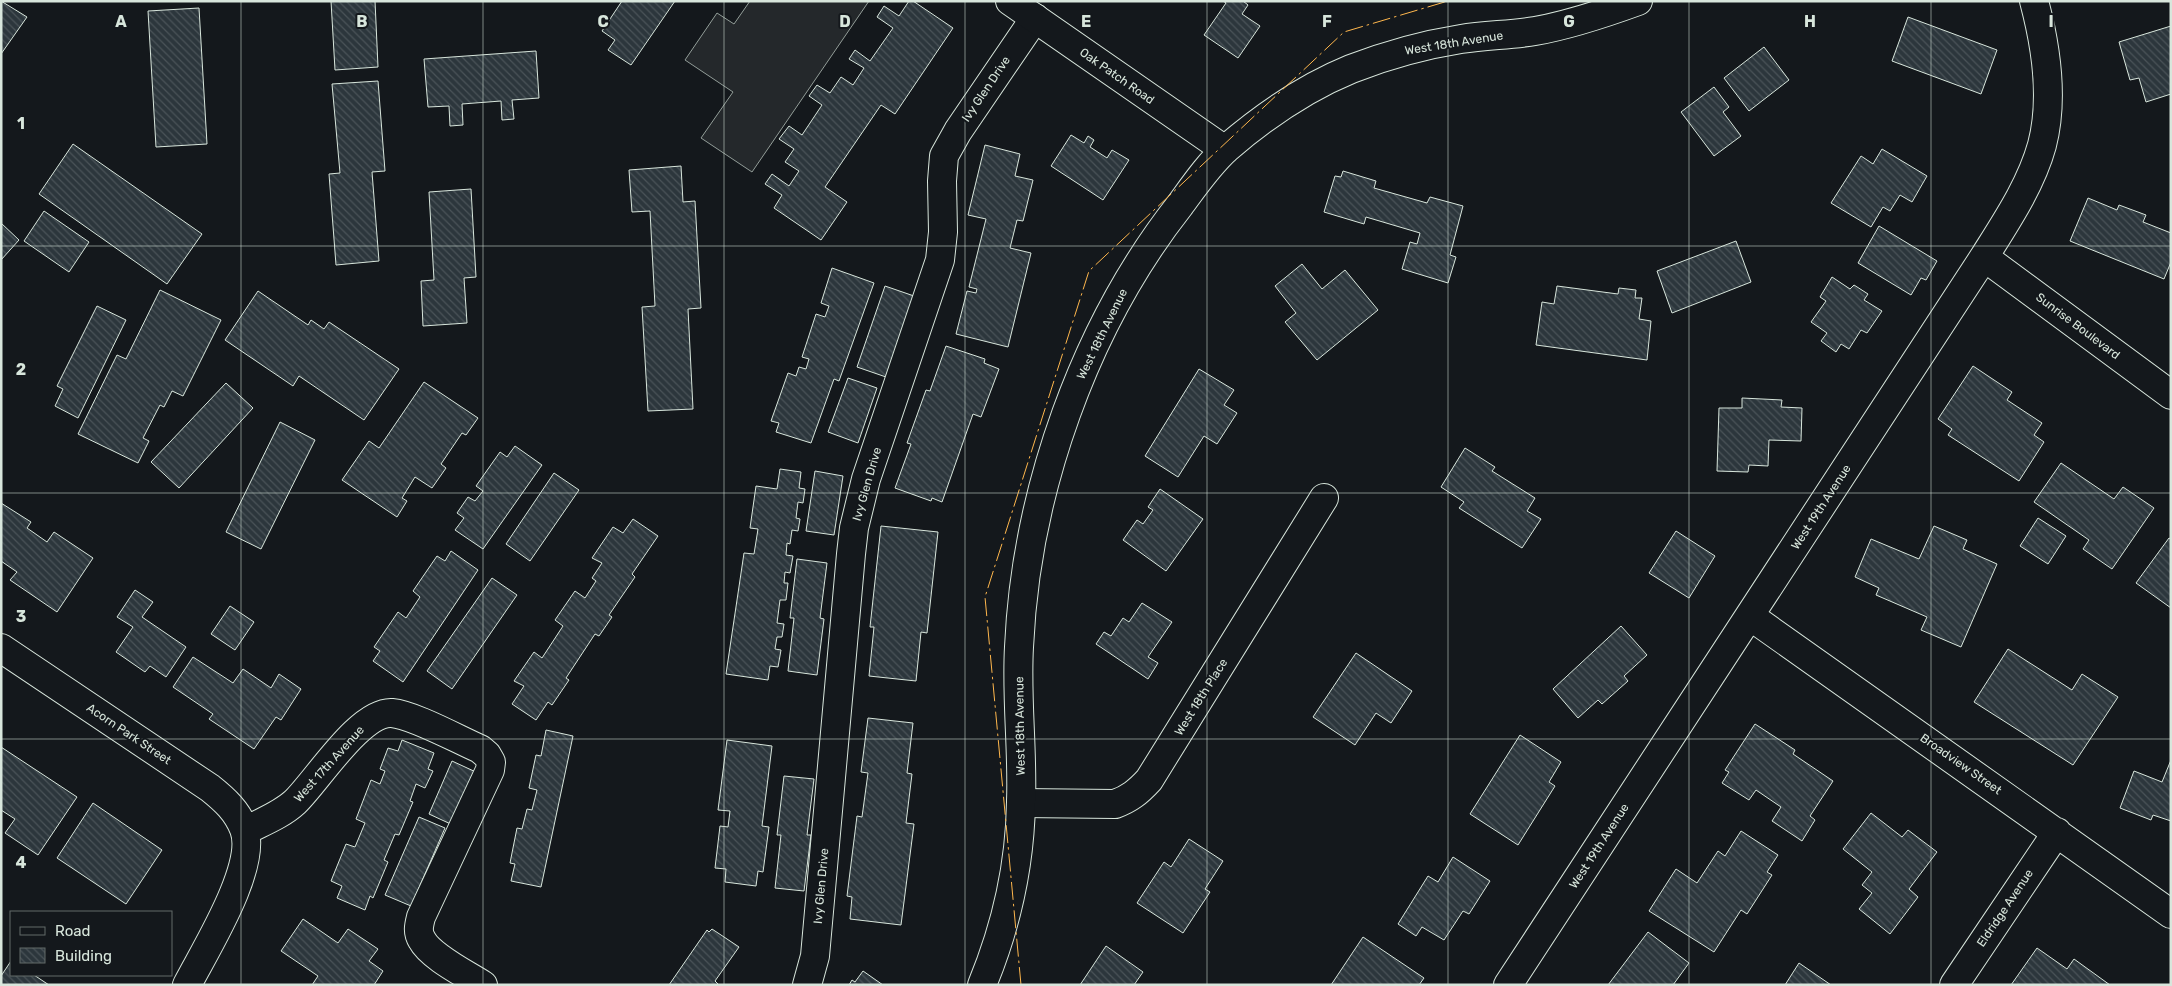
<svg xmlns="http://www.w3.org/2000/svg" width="2172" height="986" font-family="Rubik,sans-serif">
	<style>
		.parking { fill: #24282b; stroke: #939e99 }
		.building { fill: url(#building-back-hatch); stroke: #d8e6dc }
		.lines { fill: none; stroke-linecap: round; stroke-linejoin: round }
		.street-casing { stroke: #d8e6dc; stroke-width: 30 }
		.secondary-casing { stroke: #d8e6dc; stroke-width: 30 }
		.street { stroke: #14181c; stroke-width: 28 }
		.secondary { stroke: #14181c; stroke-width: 28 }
		.power { stroke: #ffb74d; stroke-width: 1; stroke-dasharray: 18 4 2.5 4; stroke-linecap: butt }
		.grid { fill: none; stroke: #d8e6dc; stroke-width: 1; stroke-opacity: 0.55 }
		.labels { text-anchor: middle; stroke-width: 4; stroke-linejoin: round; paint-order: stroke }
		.street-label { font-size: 12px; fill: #d8e6dc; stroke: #14181c }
		.grid-label { font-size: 16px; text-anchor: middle; font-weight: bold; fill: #d8e6dc; stroke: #14181c; stroke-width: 4; stroke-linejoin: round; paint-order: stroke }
	</style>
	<defs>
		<pattern id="building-back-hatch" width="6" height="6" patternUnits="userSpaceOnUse" patternTransform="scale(1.25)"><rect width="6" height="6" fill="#2c363c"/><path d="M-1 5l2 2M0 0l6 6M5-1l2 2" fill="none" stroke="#4a5358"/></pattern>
	</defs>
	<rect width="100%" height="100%" fill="#14181c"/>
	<path class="parking" d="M750,1H869L752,172L701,138L733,92L685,60L717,13L734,24Z"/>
	<path class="building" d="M1,1L27,17L1,54Z
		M331,1H375L378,67L335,70Z
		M622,1H675L631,65L608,50L615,40L602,31Z
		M909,1H913L953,28L895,114L881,105L825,187L847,202L821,240L774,208L782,195L765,184L772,174L789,186L799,171L785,162L794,149L779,139L789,126L802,135L822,105L809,96L817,85L830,93L841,77L853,85L864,68L849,59L855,50L870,61L893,28L877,17L884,6L899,16Z
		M1223,1H1243L1248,5L1242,14L1260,26L1238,58L1204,35L1226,3Z
		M199,8L207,144L156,147L148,11Z
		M1908,17L1997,50L1981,94L1892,61Z
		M2171,26V94L2146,102L2139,78L2130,80L2119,42Z
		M1764,47L1789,80L1749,111L1724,78Z
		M536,51L539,98L512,100L514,119L502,120L501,101L462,104L463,125L450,126L449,106L428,107L424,59Z
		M378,81L385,171L372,172L379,261L336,265L329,174L340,173L332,84Z
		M1714,87L1729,107L1723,112L1741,136L1714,156L1681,112Z
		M1071,135L1084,143L1088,136L1094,140L1090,147L1107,158L1112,150L1129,160L1103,200L1051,166Z
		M73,144L202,234L167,284L39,194Z
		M985,145L1020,154L1015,176L1033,180L1023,221L1017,220L1010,248L1031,253L1008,347L956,334L967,291L976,293L977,289L969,287L986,219L968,215Z
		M1882,149L1927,176L1912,202L1900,195L1890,211L1883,207L1871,227L1831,203L1861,156L1873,164Z
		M681,166L683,202L695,201L701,308L688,309L693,409L648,411L642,307L655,306L650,211L632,212L629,170Z
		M1343,171L1376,181L1374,188L1427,203L1430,197L1463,206L1450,255L1456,257L1448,283L1402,269L1410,242L1417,244L1420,233L1366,217L1364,224L1324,212L1335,176L1341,177Z
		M471,189L476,277L464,278L467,323L423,326L421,281L434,280L429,192Z
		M2088,198L2117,210L2119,205L2146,215L2143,222L2171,233V262L2164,279L2070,241Z
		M44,211L89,242L69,272L24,241Z
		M1,223L19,240L1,260Z
		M1879,226L1937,261L1926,280L1921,278L1911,295L1858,263Z
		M1736,241L1751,282L1672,313L1657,271Z
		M1302,264L1322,289L1345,270L1378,310L1317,360L1285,322L1296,313L1275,286Z
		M832,268L874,283L839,381L834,379L811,443L776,432L779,423L771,421L788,373L796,376L799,367L806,369L809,359L802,357L816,314L825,317L829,306L821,303Z
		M1832,277L1850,289L1854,285L1868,294L1864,300L1882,311L1867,333L1861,330L1849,349L1841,344L1836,352L1821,341L1827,333L1811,322L1826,301L1820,297Z
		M885,286L914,296L886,377L857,367Z
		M1557,286L1618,294L1619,288L1636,290L1635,298H1642L1639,319L1651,321L1647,360L1536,345L1542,302L1554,304Z
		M160,290L221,320L183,396L172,391L164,407L160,405L143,438L149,441L138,463L78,434L117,355L126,359Z
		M258,291L308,325L311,320L324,329L329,322L399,369L364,420L299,376L293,386L225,340Z
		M97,306L126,320L78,418L55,406L63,389L57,386Z
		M946,346L985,359L984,363L999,369L981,417L973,414L942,502L932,498L931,501L895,488L911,444L907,443L926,390L930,391Z
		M1973,366L2012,392L2007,400L2042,423L2034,435L2044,442L2019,481L1948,435L1952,429L1938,419Z
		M1199,369L1234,390L1224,405L1237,413L1217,444L1204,436L1178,477L1145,456Z
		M848,378L877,388L858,443L828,432Z
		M424,382L478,418L466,435L462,433L441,464L446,468L432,488L415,477L402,498L407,501L397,517L342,480L369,441L379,448Z
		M226,383L253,408L179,488L151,462Z
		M1742,398L1782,400L1781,407L1802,408L1801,441L1769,440L1768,466L1749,465L1748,472L1717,471L1719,408H1742Z
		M280,422L315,440L261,549L226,532Z
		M515,446L542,465L483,549L455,530L464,518L457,513L468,497L475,501L483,491L476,486L500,452L507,457Z
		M1465,448L1495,467L1492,471L1535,498L1527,511L1541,519L1522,548L1459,508L1464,502L1441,487Z
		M2061,463L2114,499L2123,487L2154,508L2112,569L2083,549L2089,540L2034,502Z
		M780,469L801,472L799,488L805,489L803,503L798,502L796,518L800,519L798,531L792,530L790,544L787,543L786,555L793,556L790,573L785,572L784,583H788L786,600H780L777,623L784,624L782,637H777L775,649L781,650L778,667L770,666L768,680L726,674L744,553L754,554L758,529L750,528L756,486L777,489Z
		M815,471L843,476L834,535L806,531Z
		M554,473L579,490L530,561L506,544Z
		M1160,489L1203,519L1166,571L1123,540L1137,520L1143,524L1153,510L1148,507Z
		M1,503L31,522L27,528L47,542L54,532L93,558L57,612L10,580L17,572L1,561Z
		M2038,518L2066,536L2048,564L2020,546Z
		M633,519L658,536L632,574L635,577L609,615L612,617L599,636L595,634L566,678L569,680L552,705L548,702L536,720L512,704L524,686L514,681L534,652L542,658L563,626L555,620L575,591L585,598L596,581L592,578L602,563L592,558L613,527L623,533Z
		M881,526L938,532L927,633L921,632L916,681L869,676L874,627H870Z
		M1934,526L1967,540L1963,549L1997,564L1961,647L1921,630L1927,617L1876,595L1879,588L1855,577L1871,539L1919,559Z
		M1676,531L1715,556L1689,598L1649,573Z
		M2169,538L2171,539V608L2136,583Z
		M451,551L478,570L403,682L373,661L380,651L374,647L398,612L406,618L420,597L413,591L437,556L445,561Z
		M797,559L827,563L820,618L824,619L817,675L788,671L794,618H790Z
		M492,578L517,595L452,689L427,671Z
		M135,590L153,602L142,617L186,647L166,677L150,666L145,672L116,652L133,627L117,617Z
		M1142,603L1172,622L1148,657L1158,663L1148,679L1096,644L1104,632L1111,636L1123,618L1129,622Z
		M230,606L254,622L235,650L211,634Z
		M1621,626L1647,655L1624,676L1628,681L1602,704L1598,700L1578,718L1553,689Z
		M2008,649L2072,690L2082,674L2118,697L2073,765L1974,702Z
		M1356,653L1412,691L1391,723L1376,713L1355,745L1313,717Z
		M193,657L233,683L243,669L271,688L279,674L301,689L281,720L276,717L254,749L209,719L213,714L173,687Z
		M868,718L913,723L907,773L912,774L906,823L914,824L901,925L850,919L852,897L847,896L857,816L862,817L868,773L861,772Z
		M1755,724L1795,750L1793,754L1833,781L1810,816L1815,820L1802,841L1772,821L1781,807L1756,790L1749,800L1722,783L1729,772L1725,770Z
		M546,730L573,736L541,887L511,881L515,864L510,863L517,828L522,829L527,809L532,810L537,790L529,788L536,755L541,756Z
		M1520,735L1561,762L1549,782L1555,786L1518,845L1470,814Z
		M402,740L434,753L428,769L433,771L425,788L416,784L410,801L413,802L399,835L395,834L384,860L388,862L373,898L370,896L365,910L337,898L342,886L331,881L346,844L355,847L365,823L356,819L371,780L380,784L385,771L380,769L388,748L398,751Z
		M727,740L772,746L762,826L769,827L763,872L758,871L756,886L725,882L726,869L715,868L720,826L728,827L730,811L718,810Z
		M1,747L77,797L38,855L5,833L15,819L1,810Z
		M2171,760V821L2153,815L2151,820L2120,808L2134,771L2162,782Z
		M452,761L478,773L455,826L429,814Z
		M784,776L814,779L807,835H811L804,891L775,888L781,835H777Z
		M93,803L162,850L126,904L57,858Z
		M1871,813L1902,837L1908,830L1937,852L1909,889L1918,897L1890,934L1859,909L1872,893L1862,885L1872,872L1843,849Z
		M419,817L445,828L411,906L385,895Z
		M1741,831L1778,855L1767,872L1772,875L1747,914L1741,910L1714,952L1649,911L1676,869L1697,883L1718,851L1725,856Z
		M1189,839L1223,861L1205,889L1210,892L1183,933L1137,903L1164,862L1171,867Z
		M1453,857L1490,881L1469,914L1463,911L1444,940L1422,927L1416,936L1398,924L1428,876L1438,882Z
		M303,919L338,943L348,929L378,949L369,961L383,971L374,985H312L318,976L281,951Z
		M712,929L739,947L715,981L719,985H669L707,930L709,932Z
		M1648,932L1689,963L1673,985H1608Z
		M1363,937L1424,978L1419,985H1331Z
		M1106,946L1143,972L1134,985H1080Z
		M2037,948L2067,969L2074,959L2110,985H2011Z
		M11,961V975H34L49,985H1V976Z
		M1799,963L1831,985H1785Z
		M863,971L883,985H849L852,980L855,982Z"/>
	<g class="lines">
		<defs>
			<path id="street" d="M1984,257L2171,395
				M1750,616L2171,914
				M1,648L210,788C225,800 237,811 244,829C258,866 205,950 187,985
				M1021,803L1115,804C1129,799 1138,792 1149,780L1324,498
				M245,831C262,822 281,815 295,802C317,781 360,711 392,713C414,715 459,740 480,749L487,755L491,762L490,770L421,917C419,925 417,932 422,940C431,957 466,974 483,985
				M807,985L815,956L851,554L854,528L866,479L940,260L943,232L942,181L944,156L958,131L1035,18
				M1508,985L1984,257C2006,222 2031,185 2042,145C2054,99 2046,46 2034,1
				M1954,985L2057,832"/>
			<path id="secondary" d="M1010,1L1225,150
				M982,985C1006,927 1020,865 1021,802C1023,750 1016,699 1019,647C1026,492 1084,327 1180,205C1194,186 1209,164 1227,148C1263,117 1307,87 1351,69C1387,55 1423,45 1461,39C1486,35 1511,35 1535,31C1570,25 1605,13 1638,1"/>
		</defs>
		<use href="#street" class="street-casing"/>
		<use href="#secondary" class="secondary-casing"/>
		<use href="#street" class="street"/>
		<use href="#secondary" class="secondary"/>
		<path class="power" d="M1021,985L985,597L1089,271L1344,32L1448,1"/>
	</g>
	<path class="grid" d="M241,1V985M483,1V985M724,1V985M965,1V985M1207,1V985M1448,1V985M1689,1V985M1931,1V985M1,246H2171M1,493H2171M1,739H2171"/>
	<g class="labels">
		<g class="street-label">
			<text transform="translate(1454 43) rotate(-9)" y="4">West 18th Avenue</text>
			<text transform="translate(1117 76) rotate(35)" y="4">Oak Patch Road</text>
			<text transform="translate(986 89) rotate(-56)" y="4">Ivy Glen Drive</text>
			<text transform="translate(2078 326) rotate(37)" y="4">Sunrise Boulevard</text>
			<text transform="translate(1102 334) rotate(-64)" y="4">West 18th Avenue</text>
			<text transform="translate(867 484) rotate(-74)" y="4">Ivy Glen Drive</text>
			<text transform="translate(1821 507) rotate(-57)" y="4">West 19th Avenue</text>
			<text transform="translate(1201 697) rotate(-58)" y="4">West 18th Place</text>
			<text transform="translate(1020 726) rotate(-91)" y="4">West 18th Avenue</text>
			<text transform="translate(129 734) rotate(34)" y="4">Acorn Park Street</text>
			<text transform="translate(329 764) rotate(-48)" y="4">West 17th Avenue</text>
			<text transform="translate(1961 764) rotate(35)" y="4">Broadview Street</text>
			<text transform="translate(1599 846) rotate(-57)" y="4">West 19th Avenue</text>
			<text transform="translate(821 886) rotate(-85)" y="4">Ivy Glen Drive</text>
			<text transform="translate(2005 908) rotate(-56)" y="4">Eldridge Avenue</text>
		</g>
	</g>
	<g class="grid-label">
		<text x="121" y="27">A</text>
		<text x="362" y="27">B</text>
		<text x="603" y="27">C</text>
		<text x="845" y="27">D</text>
		<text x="1086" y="27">E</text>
		<text x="1327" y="27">F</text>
		<text x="1569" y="27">G</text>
		<text x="1810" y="27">H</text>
		<text x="2051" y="27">I</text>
		<text x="21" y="129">1</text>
		<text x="21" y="375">2</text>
		<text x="21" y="622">3</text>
		<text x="21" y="868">4</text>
	</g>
	<rect width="2172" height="986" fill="none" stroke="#d8e6dc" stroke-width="5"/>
	<rect x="10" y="911" width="162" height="65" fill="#14181c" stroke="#626a69"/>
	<rect x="20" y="927" width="25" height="8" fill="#14181c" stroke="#626a69"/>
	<text x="55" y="936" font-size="15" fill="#d8e6dc">Road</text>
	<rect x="20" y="948" width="25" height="15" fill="url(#building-back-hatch)" stroke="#626a69"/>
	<text x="55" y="961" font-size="15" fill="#d8e6dc">Building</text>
</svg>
